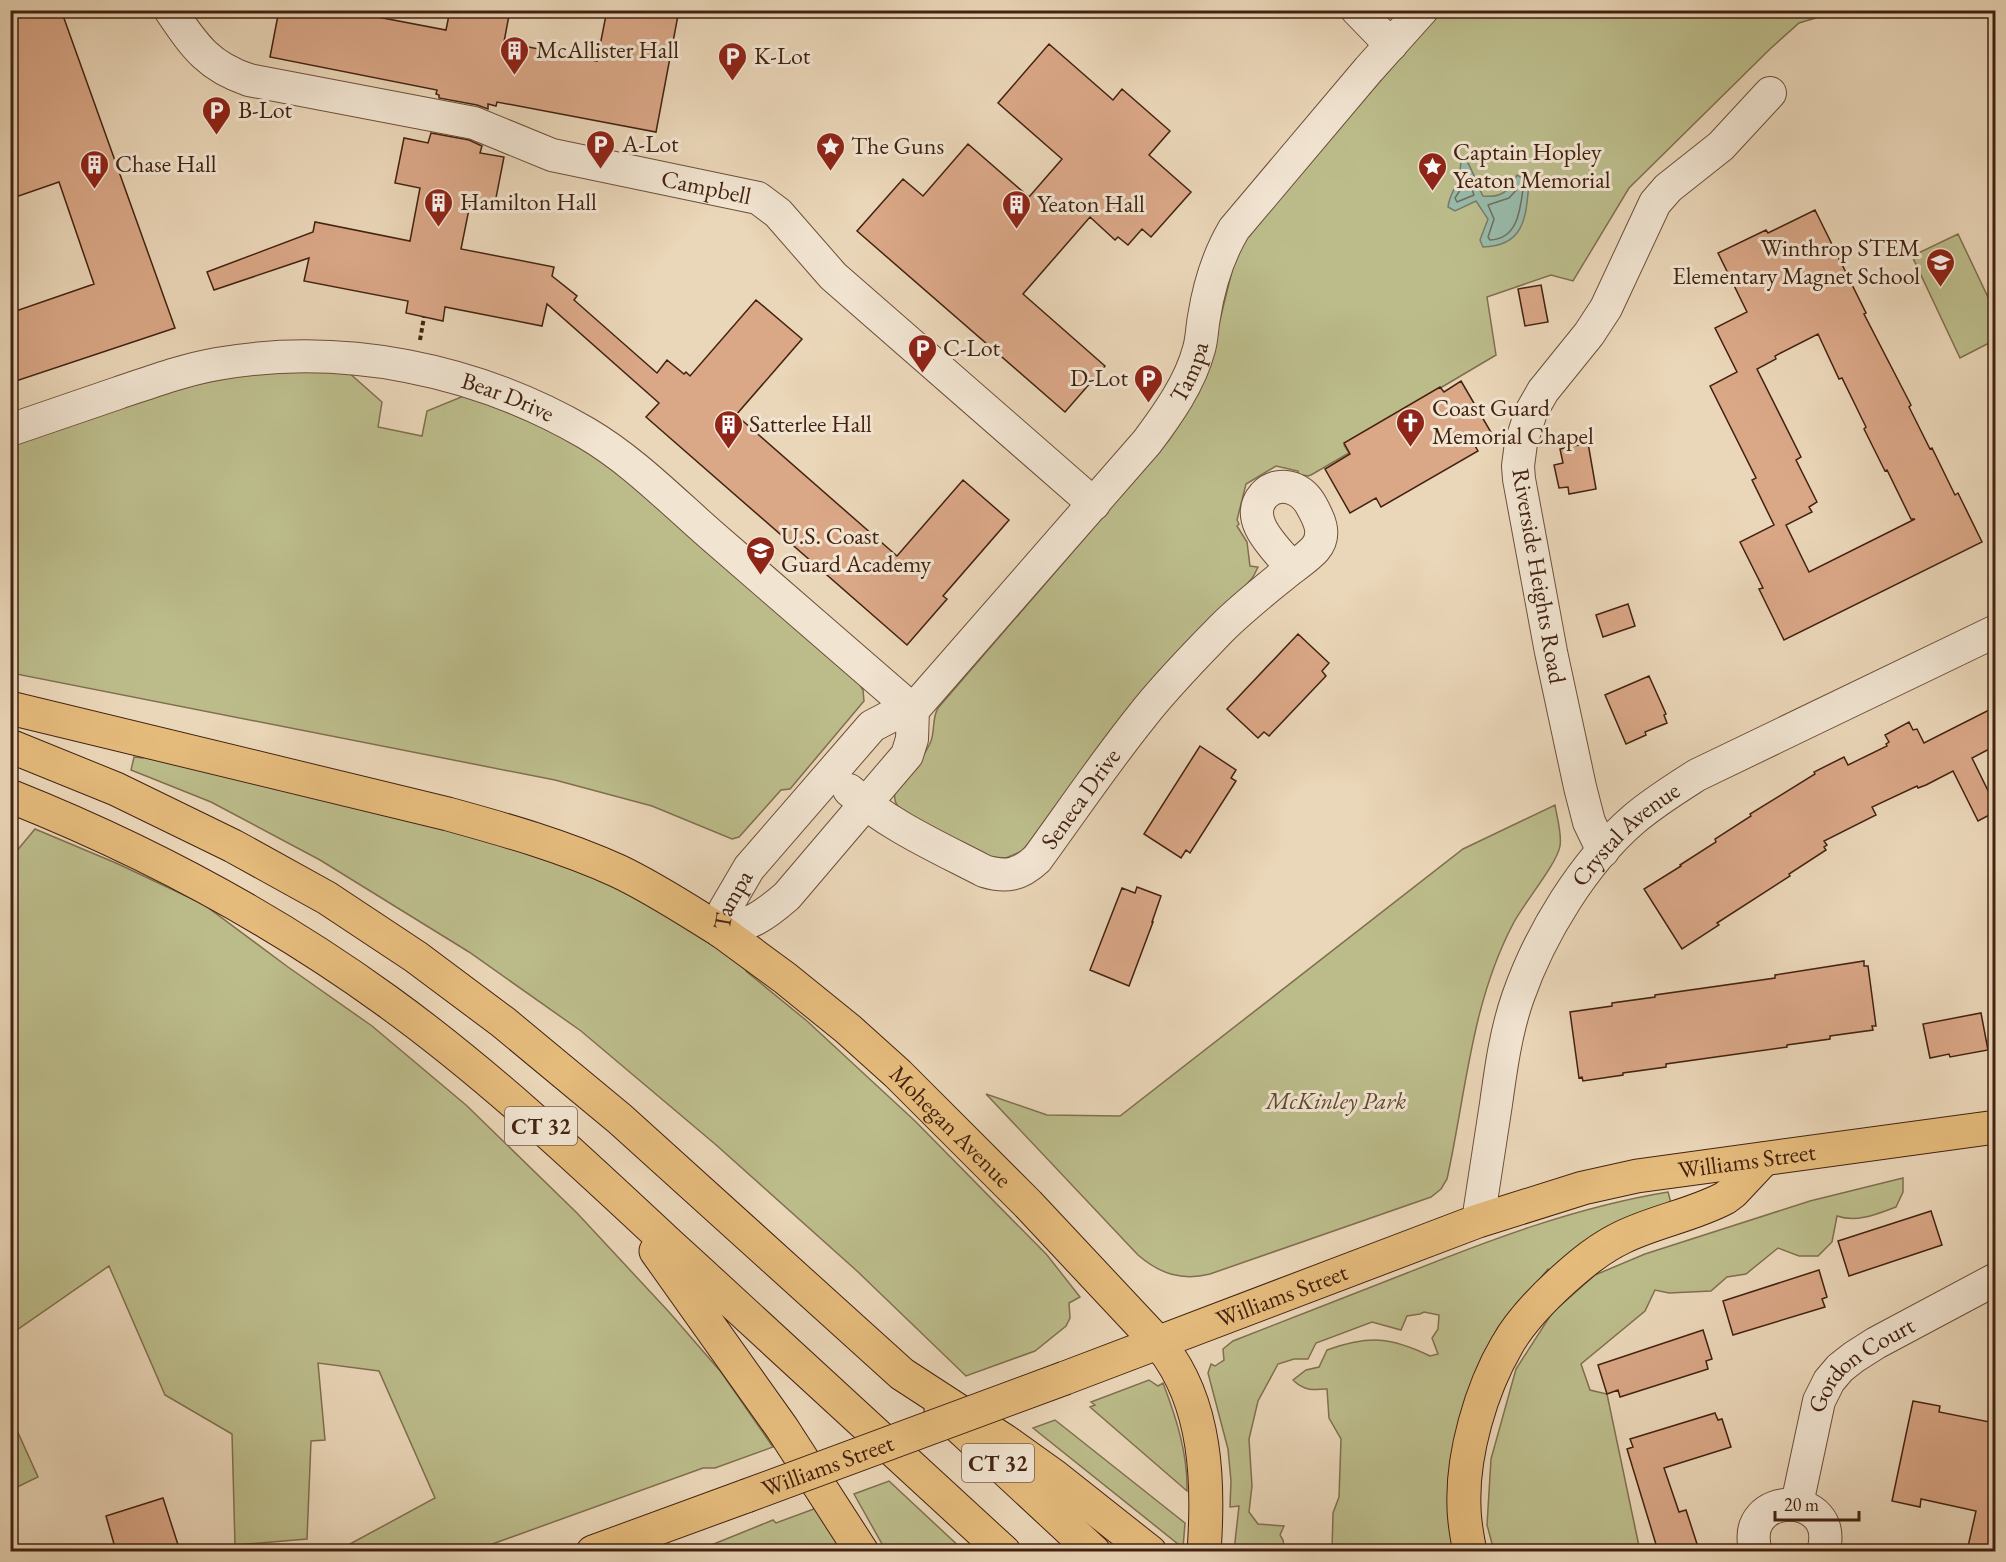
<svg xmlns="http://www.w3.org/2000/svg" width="2006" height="1562" font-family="'EB Garamond',serif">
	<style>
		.green { fill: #bcbc8b; stroke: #806f4e; stroke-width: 1.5 }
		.water { fill: #98baaa; stroke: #767d6c; stroke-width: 1.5 }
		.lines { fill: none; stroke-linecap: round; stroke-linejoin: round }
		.shore { stroke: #6e6e5d; stroke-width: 1.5 }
		.building { fill: #daa787; stroke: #432210; stroke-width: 1.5; fill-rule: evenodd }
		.minor-casing { stroke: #6d4f3a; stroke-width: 34 }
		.major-casing { stroke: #432210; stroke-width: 35 }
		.highway-casing { stroke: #432210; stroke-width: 35 }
		.path { stroke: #432210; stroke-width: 4; stroke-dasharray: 4.5 3; stroke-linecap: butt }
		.minor { stroke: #f1e4d1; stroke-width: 32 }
		.major { stroke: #e5bb7c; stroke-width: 33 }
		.highway { stroke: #e5bb7c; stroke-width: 33 }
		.major-bridge-casing { stroke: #432210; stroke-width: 35; stroke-linecap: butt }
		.major-bridge { stroke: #e5bb7c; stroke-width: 33 }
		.labels { text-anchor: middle; stroke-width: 6; stroke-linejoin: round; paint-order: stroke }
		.shield { fill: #f1e4d1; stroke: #775c4a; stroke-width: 1.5 }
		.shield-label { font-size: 22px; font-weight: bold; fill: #432210 }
		.poi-label { font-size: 24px; fill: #432210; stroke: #f1e4d1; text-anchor: start }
		.street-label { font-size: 24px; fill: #432210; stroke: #f1e4d1 }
		.park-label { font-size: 24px; font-style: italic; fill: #61482f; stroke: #f1e4d1 }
	</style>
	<rect width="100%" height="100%" fill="#ead6b8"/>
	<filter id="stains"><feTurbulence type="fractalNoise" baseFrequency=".00333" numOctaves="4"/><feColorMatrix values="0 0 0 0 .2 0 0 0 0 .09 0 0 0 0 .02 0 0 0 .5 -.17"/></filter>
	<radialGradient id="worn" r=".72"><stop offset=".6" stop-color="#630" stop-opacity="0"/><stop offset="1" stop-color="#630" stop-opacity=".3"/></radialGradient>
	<path class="green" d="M1442,11H1839L1799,23L1770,49L1629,188L1573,281L1551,275L1487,297L1496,355L1344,445L1349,453L1311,475L1308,476L1298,474V471L1276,466L1246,484L1237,520L1239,524L1237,526L1247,542L1250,566L1258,567L1253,577L1022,851L1006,858L990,857L907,815C898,808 893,803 895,792C908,775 923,760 931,741C935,730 932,718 938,708L1169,440L1187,413L1202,378L1215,340L1233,267L1244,242L1336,131Z
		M1958,234L1995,312V340L1960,358L1912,256Z
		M287,370L348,372L382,402L378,427L422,436L427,411L466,395L563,436L611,468L857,680L863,690L864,701L790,789L781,790L739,837L732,839L652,806L555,780L11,673V445L185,387L247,374Z
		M146,749L493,833L650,894L738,959L747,972L807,1021L915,1121L1047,1255L1080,1297L1069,1303L1070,1318L1066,1326L1035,1351L966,1376L857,1271L715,1144L581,1031L469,952L320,860L211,802L131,770L134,757L143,758Z
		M1555,805C1557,818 1562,833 1560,846C1557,864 1523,904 1513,924C1471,1004 1466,1093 1447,1179L1441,1189L1431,1197L1210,1274C1182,1281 1160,1274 1138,1255L986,1094L1047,1115L1120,1116L1463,849Z
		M35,829L116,863L203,904L288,967L372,1026L466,1105L577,1213L669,1312L721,1372L773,1447L715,1468H703L473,1551H337L435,1498L379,1371L318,1363L325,1440L311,1441L307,1539L235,1545L232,1434L165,1395L109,1266L11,1334L10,859Z
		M1903,1178V1192L1896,1207C1877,1214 1857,1223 1837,1216L1832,1242L1818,1256H1799L1778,1248L1746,1274L1727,1277L1711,1291L1669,1293L1655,1290L1645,1311L1581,1364L1590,1390L1607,1394L1640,1551H1494L1487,1525L1491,1459L1516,1369L1552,1313L1595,1275L1645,1254L1810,1201Z
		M1668,1192L1671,1203L1553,1273L1548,1269L1515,1309L1457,1551H1332L1333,1513L1339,1497L1341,1439L1329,1418L1327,1389C1313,1390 1304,1391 1293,1380L1306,1370L1319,1367L1327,1350C1369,1335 1391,1337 1430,1356L1438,1354L1432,1338L1438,1329L1439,1315L1424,1312L1420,1314L1407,1316L1401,1330L1372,1322L1316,1343L1308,1359H1294L1278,1364L1258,1401L1249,1439L1252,1486L1249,1512L1258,1524L1284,1526L1280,1535L1283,1540L1285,1551H1234L1239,1506L1230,1507L1231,1481L1228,1449L1208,1373L1211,1364L1215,1366L1224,1360L1223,1349L1233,1341C1291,1318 1349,1296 1407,1273C1492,1239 1577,1207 1668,1192Z
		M1149,1380L1158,1386L1163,1383C1176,1417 1188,1454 1187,1491L1090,1407L1095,1405L1091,1402Z
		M10,1415L38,1477L11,1490L10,1489Z
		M1055,1420L1185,1523L1183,1548L1033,1428Z
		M889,1481L964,1551H886L854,1494Z
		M822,1506L849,1552H694L773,1520L776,1523Z"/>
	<path class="water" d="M1466,160C1472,168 1477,185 1483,196C1501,198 1510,191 1517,175L1529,182C1526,217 1525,246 1483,247L1480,240L1488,219L1476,201L1455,211L1448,207C1449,197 1453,192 1457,183C1460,176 1460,169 1461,162Z"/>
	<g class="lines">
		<path class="shore" d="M1466,181L1469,182L1474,195L1457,202L1455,198Z
			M1520,186L1523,189C1520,212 1517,239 1490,240L1488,237L1494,219L1488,205L1509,198Z"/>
	</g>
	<path class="building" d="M10,10H61L175,328L10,383V313L94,284L59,182L10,199Z
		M279,10H341L446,30L450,10H510L504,42L597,61L607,10H679L656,132L497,102L496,106L488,104V109L477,105L439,98V95L436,94L437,90L270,57Z
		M1049,44L1113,100L1122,89L1170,131L1149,155L1191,192L1151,237L1142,229L1128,245L1118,237L1115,240L1090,217L1023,294L1105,366L1065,412L857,231L903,179L923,196L968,144L1029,197L1062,159L998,103Z
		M431,133L469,140L482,146L480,153L504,157L495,203L471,199L461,249L554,267L552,276L577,296L574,300L657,373L667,360L684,374L686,372L690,376L756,300L802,339L736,415L897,556L963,480L1009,520L943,596L947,599L907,645L646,417L659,403L547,304L542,326L445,307L443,321L406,313L408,301L304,281L309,258L214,290L207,272L313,232L315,222L410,241L420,188L395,183L404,138L428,143Z
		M1815,210L1866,313L1864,314L1911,405L1909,407L1930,449L1932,448L1955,495L1958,493L1982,542L1784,640L1759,589L1763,588L1740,542L1774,525L1752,480L1756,478L1710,386L1737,372L1715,328L1747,312L1718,253L1766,230L1768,233ZM1818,334L1839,379L1842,378L1866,427L1864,429L1885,471L1887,470L1911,519H1915L1809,572L1786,525L1812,512L1809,507L1817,502L1796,460L1801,457L1757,369L1776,359L1775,356Z
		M1541,285L1548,322L1525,326L1518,289Z
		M1461,381L1492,434L1474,444L1478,451L1381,507L1376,498L1350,513L1325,469L1350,454L1344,443L1440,387L1444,392Z
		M1588,443L1596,489L1569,494L1568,487L1559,488L1554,465L1563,463L1560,449Z
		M1628,604L1635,626L1603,637L1596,615Z
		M1298,634L1329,663L1322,671L1326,676L1269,736L1264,732L1258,738L1227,709Z
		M1649,676L1666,714L1664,715L1667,723L1645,732L1646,735L1626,744L1605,695Z
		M1995,707V746L1972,758L1995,805V812L1978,821L1953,771L1926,785L1918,788L1917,786L1872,807L1876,815L1824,841L1827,845L1824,847L1826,850L1789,874L1790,876L1717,923L1719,925L1682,949L1644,889L1681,866L1680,865L1716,842L1715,839L1751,816L1750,814L1815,774L1814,772L1844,757L1848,765L1887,746L1886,744L1889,742L1885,735L1909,722L1913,730L1917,729L1924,743Z
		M1200,746L1236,770L1231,778L1236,781L1190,853L1186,850L1181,858L1144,834Z
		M1137,887L1161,896L1152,922H1153L1129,986L1090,970L1122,888L1135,893Z
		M1864,961V966H1868L1876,1026H1872L1873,1030L1830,1036V1039L1787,1045V1047L1666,1064V1067L1623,1073V1075L1583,1081L1582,1077L1579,1078L1570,1012L1612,1006V1003L1655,997V995L1775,978V975Z
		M1981,1013L1988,1050L1950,1057L1949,1054L1930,1058L1923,1024Z
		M1931,1211L1942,1245L1849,1276L1838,1241Z
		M1819,1270L1827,1297L1822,1299L1825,1307L1733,1335L1723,1301Z
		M1703,1330L1712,1359L1706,1361L1708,1369L1620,1397L1618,1390L1607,1394L1598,1365Z
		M1913,1401L1940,1406L1939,1412L1995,1423V1551H1967L1976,1511L1921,1499L1920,1507L1892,1501Z
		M1715,1413L1718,1420L1722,1419L1731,1447L1664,1468L1679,1512L1686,1510L1698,1547L1683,1551H1658L1627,1449L1633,1447L1630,1439Z
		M163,1498L180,1551H116L106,1516Z"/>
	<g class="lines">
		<defs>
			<g id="minor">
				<path id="s1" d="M170,10C194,45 207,66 249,80L474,123L552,155L758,198L778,213L833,276L1094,504"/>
				<path d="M1357,10L1391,45"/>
				<path id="s2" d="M10,430C46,418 82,405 118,393C151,382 183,370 217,364C343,342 476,369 586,433C632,460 670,499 710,534C778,593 845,651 913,710"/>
				<path id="s3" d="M913,710L912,739L907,755L787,896C763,917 751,924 721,931L725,909L749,868L872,726L897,713L913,710L1147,442C1168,414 1190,383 1199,349C1202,339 1202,327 1204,317C1209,285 1218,256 1234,229L1369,69L1422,10"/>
				<path id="s4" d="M849,790C888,825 938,847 984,871C1006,878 1020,875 1037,859C1072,811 1105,762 1142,716C1166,685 1194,657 1222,628C1242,608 1265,590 1287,572C1296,565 1308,557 1315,549C1328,534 1318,517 1310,503C1300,487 1278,480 1264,495C1242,520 1277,549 1292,568"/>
				<path d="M1603,851L1589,822L1580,787L1551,652L1519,479L1518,466L1521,443L1531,412L1543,391L1589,334L1606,308L1655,203L1668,188L1721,146L1770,93"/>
				<path id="s5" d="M1478,1221C1484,1182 1490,1143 1496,1104C1501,1068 1506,1031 1518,997C1540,934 1583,863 1634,819C1654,802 1675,789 1697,775L1996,631"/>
				<path id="s6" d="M1797,1504L1819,1401L1829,1381L1840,1368L1854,1357L1876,1343L1996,1279"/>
				<path d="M1756,1552C1737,1489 1842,1489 1823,1552"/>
			</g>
			<g id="major">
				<path id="s7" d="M721,931L785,978L848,1029L898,1074L1028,1204L1162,1347C1207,1404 1209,1483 1204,1552"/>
				<path id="s8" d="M1065,1378L1478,1221L1583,1188L1637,1176L1996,1127"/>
				<path d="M941,1410L1094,1552"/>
				<path d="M593,1552L746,1496"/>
			</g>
			<path id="highway" d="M10,708L448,814C506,830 563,846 618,871C654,888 687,910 721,931
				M10,746L116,789L233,846L327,898L416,957L503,1022L620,1119L902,1374L1005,1441L1054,1476L1150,1552
				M10,796C143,849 271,917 387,1001C488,1074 578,1159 669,1244C781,1346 892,1449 1004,1552
				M656,1251L782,1428L862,1552
				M1470,1552C1467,1537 1464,1522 1464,1506C1462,1455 1481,1389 1507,1345C1521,1320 1543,1298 1564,1279C1582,1263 1600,1248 1623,1237C1656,1221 1693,1215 1725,1198L1733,1192L1764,1159"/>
		</defs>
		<use href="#minor" class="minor-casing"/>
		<use href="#major" class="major-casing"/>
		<use href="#highway" class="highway-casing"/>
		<path class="path" d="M420,340L424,317"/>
		<use href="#minor" class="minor"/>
		<use href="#major" class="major"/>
		<use href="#highway" class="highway"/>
		<defs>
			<g id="major-bridge">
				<path id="s9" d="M746,1496L1065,1378"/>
			</g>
		</defs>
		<use href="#major-bridge" class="major-bridge-casing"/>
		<use href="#major-bridge" class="major-bridge"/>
	</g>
	<defs>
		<symbol id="building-pin" viewBox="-11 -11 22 30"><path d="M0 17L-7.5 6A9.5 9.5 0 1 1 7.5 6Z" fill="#8f2418" stroke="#f1e4d1"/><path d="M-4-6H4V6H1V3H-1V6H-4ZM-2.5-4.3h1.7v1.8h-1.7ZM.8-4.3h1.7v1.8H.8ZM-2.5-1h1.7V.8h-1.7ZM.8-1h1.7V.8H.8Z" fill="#fff"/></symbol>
		<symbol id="parking-pin" viewBox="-11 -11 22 30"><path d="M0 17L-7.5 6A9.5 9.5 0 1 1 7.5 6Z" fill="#8f2418" stroke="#f1e4d1"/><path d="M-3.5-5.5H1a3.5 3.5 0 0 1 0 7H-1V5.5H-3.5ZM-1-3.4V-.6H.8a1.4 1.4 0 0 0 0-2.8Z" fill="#fff"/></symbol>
		<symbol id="sight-pin" viewBox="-11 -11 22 30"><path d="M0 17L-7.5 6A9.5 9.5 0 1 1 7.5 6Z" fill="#8f2418" stroke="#f1e4d1"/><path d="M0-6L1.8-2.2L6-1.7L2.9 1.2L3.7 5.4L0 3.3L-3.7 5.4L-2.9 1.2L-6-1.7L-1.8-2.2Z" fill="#fff"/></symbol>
		<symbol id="school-pin" viewBox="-11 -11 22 30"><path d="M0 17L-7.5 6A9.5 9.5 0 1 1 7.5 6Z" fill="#8f2418" stroke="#f1e4d1"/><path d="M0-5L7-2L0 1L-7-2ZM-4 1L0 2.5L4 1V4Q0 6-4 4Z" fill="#fff"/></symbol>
		<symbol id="church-pin" viewBox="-11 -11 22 30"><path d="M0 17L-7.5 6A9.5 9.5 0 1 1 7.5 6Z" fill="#8f2418" stroke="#f1e4d1"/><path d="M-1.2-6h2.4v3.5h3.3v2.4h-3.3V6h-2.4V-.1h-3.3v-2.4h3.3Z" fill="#fff"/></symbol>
		<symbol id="university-pin" viewBox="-11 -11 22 30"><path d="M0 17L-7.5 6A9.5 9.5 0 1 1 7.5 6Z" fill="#8f2418" stroke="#f1e4d1"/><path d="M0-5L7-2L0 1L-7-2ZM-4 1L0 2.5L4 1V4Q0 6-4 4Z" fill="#fff"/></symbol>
	</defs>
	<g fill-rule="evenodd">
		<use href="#building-pin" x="498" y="34" width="33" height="45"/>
		<use href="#parking-pin" x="716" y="40" width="33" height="45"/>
		<use href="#parking-pin" x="200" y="94" width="33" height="45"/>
		<use href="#parking-pin" x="584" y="128" width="33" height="45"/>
		<use href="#sight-pin" x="814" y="130" width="33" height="45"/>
		<use href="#building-pin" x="78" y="148" width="33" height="45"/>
		<use href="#sight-pin" x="1416" y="150" width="33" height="45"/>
		<use href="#building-pin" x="422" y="186" width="33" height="45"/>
		<use href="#building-pin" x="1000" y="188" width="33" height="45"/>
		<use href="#school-pin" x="1924" y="246" width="33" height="45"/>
		<use href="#parking-pin" x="906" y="332" width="33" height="45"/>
		<use href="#parking-pin" x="1132" y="362" width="33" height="45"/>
		<use href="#church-pin" x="1394" y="406" width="33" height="45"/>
		<use href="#building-pin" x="712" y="408" width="33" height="45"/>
		<use href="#university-pin" x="744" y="534" width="33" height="45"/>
	</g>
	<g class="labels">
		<g class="shield">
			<rect x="505" y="1107" width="72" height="38" rx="4.5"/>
			<rect x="962" y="1444" width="72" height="38" rx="4.5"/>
		</g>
		<g class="shield-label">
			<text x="541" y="1134">CT 32</text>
			<text x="998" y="1471">CT 32</text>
		</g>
		<g class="poi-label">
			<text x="536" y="58">McAllister Hall</text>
			<text x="754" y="64">K-Lot</text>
			<text x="238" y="118">B-Lot</text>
			<text x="622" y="152">A-Lot</text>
			<text x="851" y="154">The Guns</text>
			<text x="1453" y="160">Captain Hopley<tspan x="1453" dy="28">Yeaton Memorial</tspan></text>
			<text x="115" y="172">Chase Hall</text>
			<text x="460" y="210">Hamilton Hall</text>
			<text x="1037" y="212">Yeaton Hall</text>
			<text x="1920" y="256" text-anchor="end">Winthrop STEM<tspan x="1920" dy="28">Elementary Magnet School</tspan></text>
			<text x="943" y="356">C-Lot</text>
			<text x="1128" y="386" text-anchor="end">D-Lot</text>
			<text x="1432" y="416">Coast Guard<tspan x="1432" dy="28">Memorial Chapel</tspan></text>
			<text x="749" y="432">Satterlee Hall</text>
			<text x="781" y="544">U.S. Coast<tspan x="781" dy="28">Guard Academy</tspan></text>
		</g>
		<g class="street-label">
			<text dy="8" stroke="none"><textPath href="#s1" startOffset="579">Campbell</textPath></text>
			<text dy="8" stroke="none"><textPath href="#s3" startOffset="1047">Tampa</textPath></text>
			<text dy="8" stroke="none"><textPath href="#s2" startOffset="514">Bear Drive</textPath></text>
			<text transform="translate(1539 576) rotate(80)" y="8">Riverside Heights Road</text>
			<text dy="8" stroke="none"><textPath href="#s4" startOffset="290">Seneca Drive</textPath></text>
			<text dy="8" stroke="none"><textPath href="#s5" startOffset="426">Crystal Avenue</textPath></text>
			<text dy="8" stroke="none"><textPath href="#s3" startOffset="340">Tampa</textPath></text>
			<text dy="8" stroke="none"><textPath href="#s7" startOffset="302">Mohegan Avenue</textPath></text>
			<text dy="8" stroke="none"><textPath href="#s8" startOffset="718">Williams Street</textPath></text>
			<text dy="8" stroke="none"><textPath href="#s8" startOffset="232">Williams Street</textPath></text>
			<text dy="8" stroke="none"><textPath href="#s6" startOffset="162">Gordon Court</textPath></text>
			<text dy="8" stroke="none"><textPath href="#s9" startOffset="87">Williams Street</textPath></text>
		</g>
		<g class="park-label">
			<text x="1336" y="1109">McKinley Park</text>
		</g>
	</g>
	<rect width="2006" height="1562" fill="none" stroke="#ead6b8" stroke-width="36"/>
	<rect x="12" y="12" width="1982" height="1538" fill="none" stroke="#432210" stroke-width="3"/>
	<rect x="18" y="18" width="1970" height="1526" fill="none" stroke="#432210" stroke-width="1.5"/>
	<path d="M1775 1511v9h84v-9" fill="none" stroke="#432210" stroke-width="3"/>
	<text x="1784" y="1511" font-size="18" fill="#432210" stroke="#f1e4d1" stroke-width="4.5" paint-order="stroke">20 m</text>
	<rect width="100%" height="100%" filter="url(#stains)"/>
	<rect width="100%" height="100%" fill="url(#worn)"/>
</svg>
